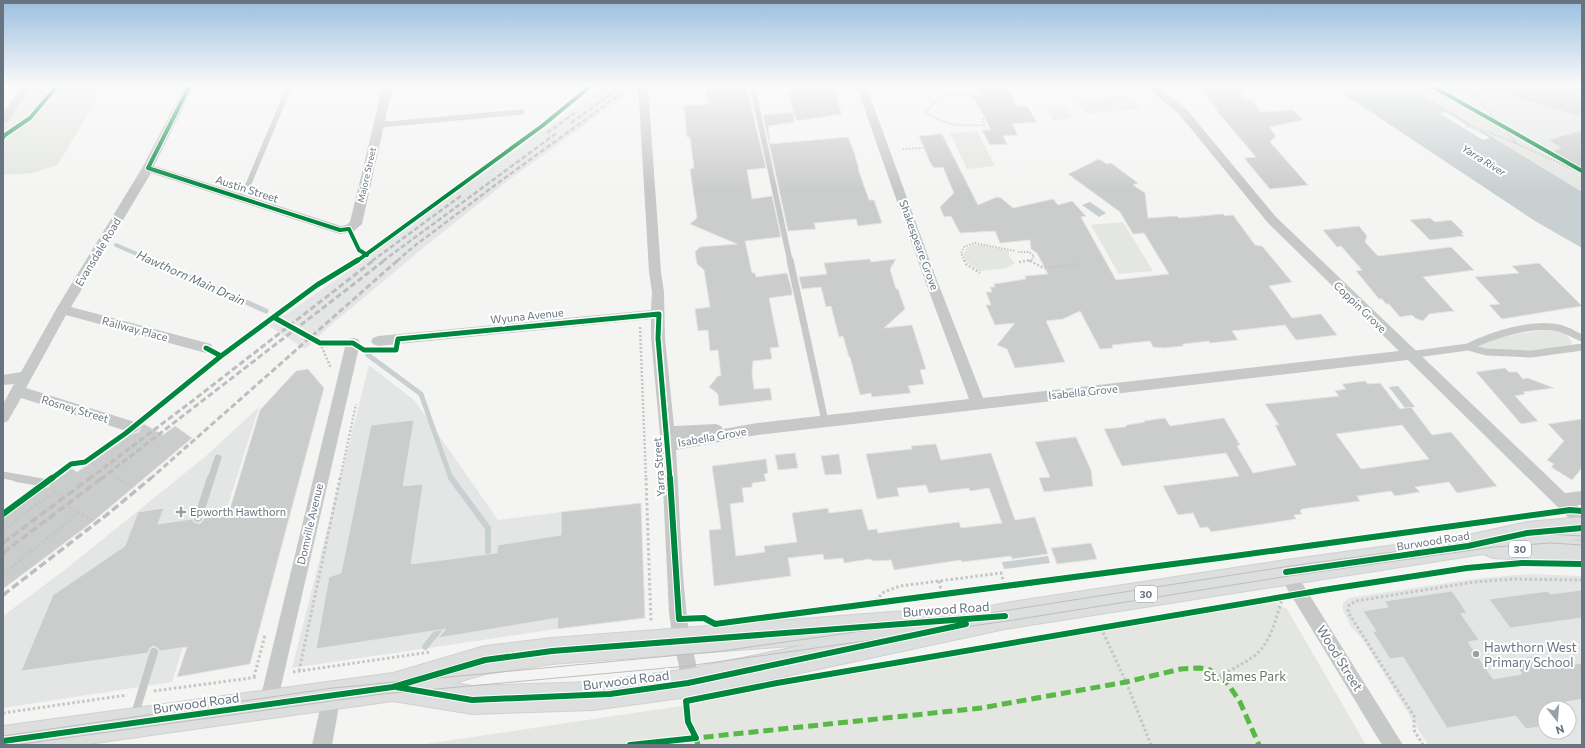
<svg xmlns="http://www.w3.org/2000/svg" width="1585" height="748" font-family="Commissioner,sans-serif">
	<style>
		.built { fill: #e4e6e6; fill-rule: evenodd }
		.green { fill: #e3e6e1 }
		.water { fill: #c8d0d1 }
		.pier { fill: #f4f4f3 }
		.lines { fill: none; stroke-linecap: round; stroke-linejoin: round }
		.stream-far2 { stroke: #c8d0d1; stroke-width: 4 }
		.stream-far1 { stroke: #c8d0d1; stroke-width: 5 }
		.stream { stroke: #c8d0d1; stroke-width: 6 }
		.building { fill: #cbcccc; stroke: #e4e4e3; fill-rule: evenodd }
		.primary-casing { stroke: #d0d1d1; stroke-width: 2 }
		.path-far2 { stroke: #c5c6c7; stroke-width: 2; stroke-dasharray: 1.5 1.5; stroke-linecap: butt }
		.path-far1 { stroke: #c5c6c7; stroke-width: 2.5; stroke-dasharray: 2 2; stroke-linecap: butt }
		.path { stroke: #c5c6c7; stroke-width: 3; stroke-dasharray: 2.5 2.5; stroke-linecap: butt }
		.lane-far2 { stroke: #c7c9c9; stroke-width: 5.5 }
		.lane-far1 { stroke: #c7c9c9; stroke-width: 7 }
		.lane { stroke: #c7c9c9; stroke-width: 8 }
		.street { fill: #c7c9c9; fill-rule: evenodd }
		.primary { fill: #dddede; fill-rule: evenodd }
		.tram { stroke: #bebebf; stroke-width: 1 }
		.rail-far2 { stroke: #bebebf; stroke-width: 2.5; stroke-dasharray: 5 2.5; stroke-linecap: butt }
		.rail-far1 { stroke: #bebebf; stroke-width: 3; stroke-dasharray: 6 3; stroke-linecap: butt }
		.rail { stroke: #bebebf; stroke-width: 3.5; stroke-dasharray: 8 3.5; stroke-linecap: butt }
		.quiet { stroke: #58b947; stroke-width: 5; stroke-dasharray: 10 5; stroke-linecap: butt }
		.cycleway-far2-casing { stroke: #fff; stroke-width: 6 }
		.cycleway-far1-casing { stroke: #fff; stroke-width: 8 }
		.cycleway-casing { stroke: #fff; stroke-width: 8 }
		.cycleway-far2 { stroke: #00873e; stroke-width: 4 }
		.cycleway-far1 { stroke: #00873e; stroke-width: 5 }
		.cycleway { stroke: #00873e; stroke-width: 6 }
		.poi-dot { fill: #99a1a8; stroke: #fff; stroke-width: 1.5 }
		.labels { text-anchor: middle; stroke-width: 4; stroke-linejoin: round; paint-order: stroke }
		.far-street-label { font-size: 9px; fill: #687580; stroke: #fff }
		.far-water-label { font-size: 10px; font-style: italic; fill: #64767c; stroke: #fff }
		.shield { fill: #fff; stroke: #959ea6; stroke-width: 1 }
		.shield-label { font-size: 10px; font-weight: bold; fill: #687580 }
		.street-label { font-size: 11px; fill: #687580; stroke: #fff }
		.poi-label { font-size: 11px; fill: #687580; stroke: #fff; text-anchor: start }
		.water-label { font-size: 12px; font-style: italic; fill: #64767c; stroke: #fff }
		.near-street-label { font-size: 13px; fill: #687580; stroke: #fff }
		.near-poi-label { font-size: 13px; fill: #687580; stroke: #fff; text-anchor: start }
		.near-park-label { font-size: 13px; fill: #6a7866; stroke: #fff }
	</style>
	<rect width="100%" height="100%" fill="#f4f4f3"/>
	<path class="built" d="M606,85H630V92L505,183L423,248L332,324L305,349L269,326L351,269Z
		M1437,85H1582V170L1545,149Z
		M369,365L415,401L498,520L561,512L557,629L292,668Z
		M259,407L172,682L3,708V616L67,568L206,456Z
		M1530,574L1582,576V745H1428L1361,637L1351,627L1343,610V603L1348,598L1354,597L1473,579ZM1545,708H1569V732H1545Z"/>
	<path class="green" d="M28,85H106L57,165L33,173L3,175V120Z
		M1407,85H1437L1582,170V192Z
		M1132,95L1142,109L1085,114L1076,99Z
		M1063,105L1071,118L1053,120L1045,106Z
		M977,131L995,166L967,169L950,133Z
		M1123,222L1153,271L1119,274L1091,225Z
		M973,245H983L1009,251V256L1015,263L1007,268L979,271L966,261L963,254L967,248Z
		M1547,330L1564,332L1572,342L1570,345C1545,349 1504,355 1480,347V345C1501,334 1524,333 1547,330Z
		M1272,601L1287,609L1366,745H419L694,704L830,675Z"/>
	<path class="water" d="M1330,85H1407L1582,192V248L1535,221Z
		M1090,202L1106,213L1099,217L1082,205Z
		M1398,386L1415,407L1405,408L1389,387Z
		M1048,556L1050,563L1004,569L1002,562Z"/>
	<path class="pier" d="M1446,112L1465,124L1481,130L1478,131L1490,138L1483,140L1439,113Z"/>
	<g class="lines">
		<path class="stream-far2" d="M116,245L153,261"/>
		<path class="stream-far1" d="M151,260L266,311
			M368,355L421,394L451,479"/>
		<path class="stream" d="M451,478L488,528V561
			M425,647L442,626"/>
	</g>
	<path class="building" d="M705,85H746L766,168L747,170L752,199L772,196L781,237L745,241L752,273H755L756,277L787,273L792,290V295L769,298L779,347L770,348L772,359L753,361L752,374L754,389L770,388L772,400L719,406L718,394L709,387L718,376H721L718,350L710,351L708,330L698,331L695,309L710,307L704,270L697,264L695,252L700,247L737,244L690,224L697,218L690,169L694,168L690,137H687L684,106L708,104Z
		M804,85H832L842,114L797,121L788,94H791L790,90L805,89Z
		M975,85H1002L1007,92H1010L1017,107L1027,106L1037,122L1012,124L1018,135L1003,136L1007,144L990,145L982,130H991L973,96L980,95Z
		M1197,85H1241L1242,100L1250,99L1261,112L1293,110L1303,120L1269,127L1276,136L1270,142L1308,185L1270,189L1244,158L1256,157L1216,110H1218Z
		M1489,85H1582V117L1514,98Z
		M793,112L794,122L768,126L770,144L848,137L854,152L859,169H858L869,200H874L882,223L858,226L856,219L814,223L816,229L788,231L763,115Z
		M1582,130V169L1552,151L1561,148L1548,140Z
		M942,134L978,205L997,197L1001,198L1013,208L1053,199L1058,205L1072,201L1086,216L1081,217L1116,280L1169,274L1144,233L1133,234L1120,212L1068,174L1099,159L1107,164L1111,163L1138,183L1133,185L1145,193L1148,218L1177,216L1179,218L1223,214L1225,216L1233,215L1255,245L1262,246L1292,282L1269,286L1292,318L1321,314L1337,335L1296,340L1285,325L1232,331L1238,340L1210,343L1209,341L1183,344V346L1163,348L1153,347L1150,341L1112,345L1113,348L1100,349L1080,311L1063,319L1046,321L1065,362L1015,368L1007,349L997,345L1015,323L995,325L986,305H991L986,292H992L990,287H995L994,284L1026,279L1025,276L1048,274L1037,253L1031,249L1030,240L1000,243L995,231L960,233L951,216L944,217L940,207L954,193L943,167L934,168L930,162L919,136Z
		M1430,218L1435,222L1451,220L1464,233H1461L1464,236L1430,240L1410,220Z
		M1359,226L1367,236L1365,242L1378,256L1451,247L1474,270L1423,277L1454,311L1429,314L1423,321L1415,318L1412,315L1400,317L1389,304H1386L1382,299H1379L1356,271L1362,270L1341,246L1337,247L1323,230Z
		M870,259L871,262L896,259L890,269L896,289H898L905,309L884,328L912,325L926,369L920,370L924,384L908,386L911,393L872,397L871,393L860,395L850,357H849L843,336L839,337L831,306L826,307L821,287L802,289L799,277L827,274L824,263Z
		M1539,263L1582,306L1502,319L1489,305L1500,304L1475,277L1519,273L1512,266Z
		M1505,368L1509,372H1517L1523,379L1528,378L1554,388L1523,392L1525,394L1515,396L1538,421L1521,424L1476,372Z
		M308,369L324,388L250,664L177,677L187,647L160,651L158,648L153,646L150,648L148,653L21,671L53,595L125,546L138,512L164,508L158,524L192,519L194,522L199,524L202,522L204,518L228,515L260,410L296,371Z
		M1365,381L1368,384L1380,383L1400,409L1411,407L1432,435L1451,432L1497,486L1457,493L1449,482L1415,487L1420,492L1395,496L1391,491L1357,496L1360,501L1302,509L1300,511L1302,514L1294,515L1296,519L1211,532L1208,527L1200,528L1193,513L1178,515L1163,486L1239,476L1226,453L1122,466L1104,429L1125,427L1127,425L1145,422L1144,421L1165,418L1170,426L1224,418L1240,445L1237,446L1253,473L1296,465L1275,425H1279L1265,404L1339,396L1335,391L1346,389L1342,384ZM1402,425L1429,459L1361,469L1336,434Z
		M1582,419V468L1572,480L1551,467L1554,464L1547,460L1564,441L1548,424Z
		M414,420L403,486L423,484L411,564L497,553L498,545L561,535V512L641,503L645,618L557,629L558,618L438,638L446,629L316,649L329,577L341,573L371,425Z
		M144,424L163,435L175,426L192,438L90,524L3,589V516L41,488L49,487L50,481L70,467L77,472L131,434L139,432L141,426Z
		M1076,437L1091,470L1093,486L1044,492L1039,478L1050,477L1035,442Z
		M936,444L941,460L991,453L1015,520L1035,517L1048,554L1012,559L1011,556L962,562L961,560L894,570L891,560L873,561L870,559L844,563L843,558L824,560L823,554L788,558L791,576L714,586L709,530L721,529L712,466L766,459L768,473L764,474L766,481L752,483V487L742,488L744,502L730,504L736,556L765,552L764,546L797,542L792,513L828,508L829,513L862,509L868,530L877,529L878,533L959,522L961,528L1002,523L989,488L970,491L969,488L929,493L926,485L897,488L899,496L877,499L866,454L912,449L911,446Z
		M795,453L798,468L778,470L775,455Z
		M839,454L842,474L825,475L821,456Z
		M1091,543L1097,559L1057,564L1051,548Z
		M1582,590V618L1510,628L1489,599L1548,591L1550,594Z
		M1452,591L1467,613L1461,614L1479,640L1468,642L1493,679L1522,674L1513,660L1535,656L1544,669L1582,663V699L1545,706V726L1526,729L1516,716L1447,728L1403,657L1390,659L1373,632L1376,631L1363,611L1388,607L1385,601Z"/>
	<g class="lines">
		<defs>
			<path id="primary" d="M1582,517V539L1572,540L1582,541V563L1493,558L1483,554L1005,629L688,697L593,710L472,714L393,701L81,745H3V726L393,673L485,646L552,638L918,610L928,614L930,619L1005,603L1286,560L1468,535L1527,522ZM805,645L688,669L593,682L472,686L455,683L485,674L552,664Z"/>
		</defs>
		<use href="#primary" class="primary-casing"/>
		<path class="path-far2" d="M1463,85L1476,97L1517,144L1582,173
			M975,97C971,96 967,94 962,94C946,93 936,101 925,112C945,126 960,126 984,125L983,119
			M1466,126L1491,133L1517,144
			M903,149L922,148
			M1018,252H1029L1034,256L1031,261H1029
			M965,261L961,253L964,247L975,243L1015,251"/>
		<path class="path-far1" d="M964,260L966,264L980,273
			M1030,261L1044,268L1081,264
			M1019,262L1031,260
			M640,327L646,479
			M320,343L331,368
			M92,463L99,467
			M112,474L119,479
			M340,479L356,404"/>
		<path class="path" d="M117,478L134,489
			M646,478L651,622
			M53,492L60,497
			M69,507L94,521
			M3,530L49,495
			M3,574L79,513
			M939,581L942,595
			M872,604L884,592L900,586L1001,573L1005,587
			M1101,628L1126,682L1151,745
			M299,671L340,478
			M293,672L430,652
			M1219,676C1231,670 1243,664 1254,656C1272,642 1276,617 1283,596
			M254,677L265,635
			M154,691L258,677
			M3,713L127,695
			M1423,745L1414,730V716L1348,612L1349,605L1356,601L1474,582L1513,579L1582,580"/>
		<path class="lane-far2" d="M752,85L790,261
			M378,125L522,112
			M238,196L246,190L290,85"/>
		<path class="lane-far1" d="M790,260L825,421
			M1468,347C1492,335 1532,322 1559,328C1567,330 1575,335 1582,338
			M1409,355L1468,347L1486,352L1531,354L1582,347
			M3,475L23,479
			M211,479L218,458"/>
		<path class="lane" d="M17,478L45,483
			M198,518L211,478
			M134,717L154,652"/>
		<path class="street" d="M23,85H33L7,122L3,123V113Z
			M185,85H195L154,166L341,226L346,225L350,222L383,85H393L362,224L353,232L340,234L151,173L71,307L211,344L213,348L211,352L206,353L66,315L26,388L138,423L140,427L138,431L133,433L21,398L8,421L3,423V404L14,384L3,385V375L21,372L58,306L142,168Z
			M636,85H646L649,101L661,272L664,292L665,338L674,426L716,424L721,426L723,429L757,423L969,399L924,278L856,85H866L936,278L983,398L1399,351L1268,223L1179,114L1143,85H1155L1187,110L1276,217L1565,493L1582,491V505H1577L1582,510V527L1576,525L1408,360L757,435L676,450C680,512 681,577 690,639C693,656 702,672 694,689L688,692L682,689L679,683V666L673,641L669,613L661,445L651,338V319L378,346L373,344L371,341L373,338L378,336L651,310L652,292L649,272L639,101Z
			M353,338L358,339L360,343L277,704L275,711L268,713L261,711L259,704L346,343L348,339Z
			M1286,564L1292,567L1403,745H1382L1280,577L1278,572L1280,567Z
			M332,686L339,689L341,695L332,745H312L323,695L325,689Z"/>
		<use href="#primary" class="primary"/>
		<path class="tram" d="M3,736L333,688L722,651L1003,611L1284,567L1503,537L1548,534L1582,536
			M15,745L382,694L688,666L1007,621L1289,576L1494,547L1551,543L1582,545"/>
		<path class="rail-far2" d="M571,123L623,85
			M547,133L575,113
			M372,261L462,195
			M383,261L558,132
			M397,261L413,247L502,180L633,85"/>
		<path class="rail-far1" d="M89,479L191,402L374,260
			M101,479L385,260
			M150,479L398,260"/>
		<path class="rail" d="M3,543L90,478
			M3,553L102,478
			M3,595L109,513L151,478"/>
		<path class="quiet" d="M698,745L696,738L981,708L1126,682L1181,669L1200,668L1210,670L1228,684L1240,702L1259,745"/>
		<defs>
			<path id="cycleway-far2" d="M190,85L148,168L340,230L349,229L359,250L367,255
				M1430,85L1582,171
				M3,138L5,135L30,118L58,85
				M357,261L542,126L592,85"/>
			<path id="cycleway-far1" d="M275,318L320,343H353L364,350H396L398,339L659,314L658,338L670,479
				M206,348L221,356L317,285L358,260
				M51,479L71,464L85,462L126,433L221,356"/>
			<path id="cycleway" d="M670,478L679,619L704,618L715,624L1227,557L1570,510L1582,511
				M3,514L52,478
				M1286,572L1468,546L1527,533L1582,528
				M396,687L472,700L610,694L688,683L966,624
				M3,741L393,687L485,660L552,651L1005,616
				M630,745L696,738L688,722L686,701L777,683L1323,590L1467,568L1522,563L1582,564"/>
		</defs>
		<use href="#cycleway-far2" class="cycleway-far2-casing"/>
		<use href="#cycleway-far1" class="cycleway-far1-casing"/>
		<use href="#cycleway" class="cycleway-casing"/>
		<use href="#cycleway-far2" class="cycleway-far2"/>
		<use href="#cycleway-far1" class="cycleway-far1"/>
		<use href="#cycleway" class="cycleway"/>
	</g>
	<linearGradient id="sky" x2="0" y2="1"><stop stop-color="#9bbfdf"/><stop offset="0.45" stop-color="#fafafa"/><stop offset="1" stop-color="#fafafa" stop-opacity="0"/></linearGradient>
	<rect width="1585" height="190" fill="url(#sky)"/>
	<g class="poi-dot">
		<path d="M179 506h4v4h4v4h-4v4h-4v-4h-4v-4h4z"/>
		<circle cx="1476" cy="654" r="4"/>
	</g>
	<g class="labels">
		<g class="far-street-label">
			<text transform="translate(367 175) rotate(-77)" y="3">Majore Street</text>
		</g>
		<g class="far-water-label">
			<text transform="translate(1484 160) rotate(32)" y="4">Yarra River</text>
		</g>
		<g class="shield">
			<rect x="1509" y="541" width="22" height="16" rx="3"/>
			<rect x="1135" y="586" width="22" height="16" rx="3"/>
		</g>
		<g class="shield-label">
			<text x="1520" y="553">30</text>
			<text x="1146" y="598">30</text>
		</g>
		<g class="street-label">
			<text transform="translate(247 189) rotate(18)" y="4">Austin Street</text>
			<text transform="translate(919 245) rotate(70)" y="4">Shakespeare Grove</text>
			<text transform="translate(98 252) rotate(-59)" y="4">Evansdale Road</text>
			<text transform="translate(1360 307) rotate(44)" y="4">Coppin Grove</text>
			<text transform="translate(527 316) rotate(-6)" y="4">Wyuna Avenue</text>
			<text transform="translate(135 329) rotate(15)" y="4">Railway Place</text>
			<text transform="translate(1083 392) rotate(-6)" y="4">Isabella Grove</text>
			<text transform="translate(75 409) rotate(17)" y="4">Rosney Street</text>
			<text transform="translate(712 437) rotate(-10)" y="4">Isabella Grove</text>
			<text transform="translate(659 467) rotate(-94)" y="4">Yarra Street</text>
			<text transform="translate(310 524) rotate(-77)" y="4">Domville Avenue</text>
			<text transform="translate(1433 541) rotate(-9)" y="4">Burwood Road</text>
		</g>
		<g class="poi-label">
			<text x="190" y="516">Epworth Hawthorn</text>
		</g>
		<g class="water-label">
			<text transform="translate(191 278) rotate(24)" y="4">Hawthorn Main Drain</text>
		</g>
		<g class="near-street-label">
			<text transform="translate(946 609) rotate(-4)" y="5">Burwood Road</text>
			<text transform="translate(1340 658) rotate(58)" y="5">Wood Street</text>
			<text transform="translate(626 680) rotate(-7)" y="5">Burwood Road</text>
			<text transform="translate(196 703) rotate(-8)" y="5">Burwood Road</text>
		</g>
		<g class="near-poi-label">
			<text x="1484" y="652">Hawthorn West<tspan x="1484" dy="15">Primary School</tspan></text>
		</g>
		<g class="near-park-label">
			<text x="1245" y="681">St. James Park</text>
		</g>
	</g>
	<rect width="1585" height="748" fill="none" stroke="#687580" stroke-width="8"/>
	<g transform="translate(1557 720) rotate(163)"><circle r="19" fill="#ffffff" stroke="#c3c8cc"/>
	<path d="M0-3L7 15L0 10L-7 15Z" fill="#99a1a8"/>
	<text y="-6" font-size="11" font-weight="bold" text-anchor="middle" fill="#687580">N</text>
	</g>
</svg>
